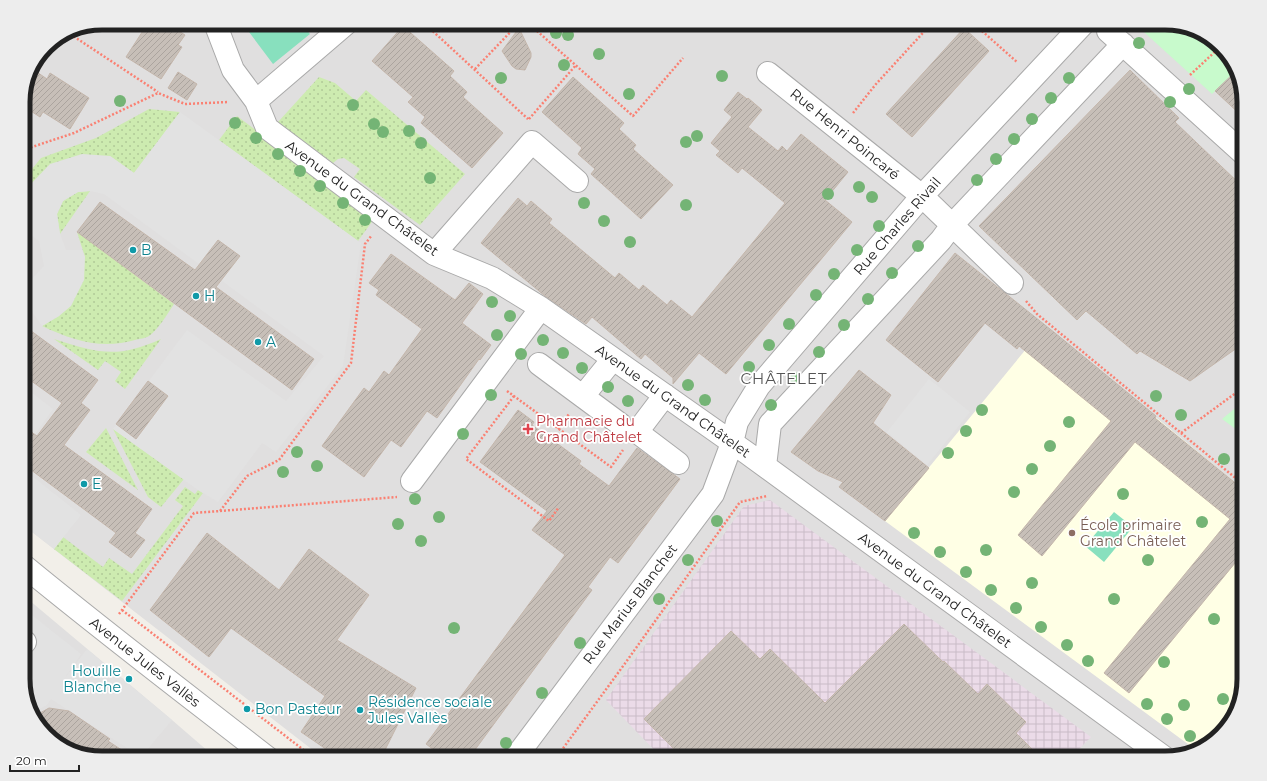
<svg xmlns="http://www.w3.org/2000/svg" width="1267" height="781" font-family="Montserrat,sans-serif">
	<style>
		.residential { fill: #e0dfdf }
		.industrial { fill: url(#industrial-grid) }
		.education { fill: #ffffe5 }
		.grass { fill: url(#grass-dots) }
		.park { fill: #c8facc }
		.pitch { fill: #88e0be }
		.parking { fill: #e2e2e2 }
		.building { fill: url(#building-hatch); stroke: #c4b6ab }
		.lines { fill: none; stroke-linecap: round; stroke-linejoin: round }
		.minor-casing { stroke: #a9a9a9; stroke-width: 24 }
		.path { stroke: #fa8072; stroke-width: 2.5; stroke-dasharray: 2 2; stroke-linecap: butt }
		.minor { stroke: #fff; stroke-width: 22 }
		.tree { fill: #74b475 }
		.culture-dot { fill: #0f9aa8; stroke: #fff; stroke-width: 1.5 }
		.health-dot { fill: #e0444e; stroke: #fff; stroke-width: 1.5 }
		.education-dot { fill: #8d6e63; stroke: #fff; stroke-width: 1.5 }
		.labels { text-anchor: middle; stroke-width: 3.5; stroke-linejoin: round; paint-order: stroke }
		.street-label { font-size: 14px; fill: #222; stroke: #fff }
		.culture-label { font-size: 14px; fill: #0d838f; stroke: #fff; text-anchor: start }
		.health-label { font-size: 14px; fill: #be3a42; stroke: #fff; text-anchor: start }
		.education-label { font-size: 14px; fill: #785e54; stroke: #fff; text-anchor: start }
		.neighbourhood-label { font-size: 15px; letter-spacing: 1px; fill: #555; stroke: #fff }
		.rim { fill: none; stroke: #222; stroke-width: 5 }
	</style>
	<defs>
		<pattern id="industrial-grid" width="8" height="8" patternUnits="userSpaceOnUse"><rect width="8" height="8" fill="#ebdbe8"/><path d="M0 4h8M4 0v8" fill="none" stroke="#c9bcc7"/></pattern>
		<pattern id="grass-dots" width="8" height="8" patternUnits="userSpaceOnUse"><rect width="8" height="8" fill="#cdebb0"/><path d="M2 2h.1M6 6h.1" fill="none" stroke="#b0c997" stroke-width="1.8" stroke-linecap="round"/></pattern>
		<pattern id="building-hatch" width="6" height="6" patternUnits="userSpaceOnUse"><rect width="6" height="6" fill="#c7bfb8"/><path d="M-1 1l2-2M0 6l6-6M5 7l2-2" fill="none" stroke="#aba49e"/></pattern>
	</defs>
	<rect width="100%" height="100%" fill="#f2efe9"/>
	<path class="residential" d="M102,23H1165L1205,34L1233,62L1244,97V679L1233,719L1205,747L1165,758H323L23,525V97L29,72L46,46L72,29Z
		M23,595L172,720L216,758H102L62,747L34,719L23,684Z"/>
	<path class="industrial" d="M770,500L1091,737L1070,758H662L606,700L744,506Z"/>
	<path class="education" d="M1045,326L1244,490V679L1233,719L1205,747L1196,750L885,521Z"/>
	<path class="grass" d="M319,77L335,83L356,101L366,90L465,174L420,225L354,177L360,169L344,158L338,159L333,163L278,122Z
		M149,109L180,112L134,173L110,156L25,190L23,198V180L41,158L96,138Z
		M237,116L374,219L358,241L219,140Z
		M90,191L60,234L57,214L63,201L78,192Z
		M77,232L174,304C168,313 158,330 149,336C146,338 139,339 135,340C101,350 72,340 42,326L59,316L85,257Z
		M54,339C98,353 117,359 161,339L125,389L115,381L121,372L105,361L98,370Z
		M106,428L138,490L86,452Z
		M113,429L184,479L161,507L148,497Z
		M185,487L195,494L198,490L203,493L122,601L54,549L63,537L103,567L109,558L132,574L183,506L175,500Z"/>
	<path class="park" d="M1134,23H1165L1205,34L1233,62L1236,71L1212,94Z
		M1244,401V435L1222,419Z"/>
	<path class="pitch" d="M260,23H301L310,34L273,64L249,32Z
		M1114,512L1133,527L1104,562L1085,546Z"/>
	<path class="parking" d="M441,23H462L453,33Z
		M180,112L361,243L343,366L276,452L262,443L218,502L198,490L113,429L187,330L286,401L324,356L104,194L90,191L78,192L63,201L57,214L60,234L66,250H82L85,257L84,280L71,306L59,316L42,326L31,310L23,312V285L27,284L44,266L39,241L23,229V198L25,190L50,164L82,154L110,156L134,173Z
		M929,379L970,412L927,465L887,432Z
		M23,386L53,409L23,451Z
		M23,469L81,515L54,549L23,525Z
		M23,608L81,654L62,682L87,649L172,720L141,757L51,699L47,705L32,713L23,684Z"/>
	<path class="building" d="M148,23H166L185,35L178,45L182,47L161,79L126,57Z
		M403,26L454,71L450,76L467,92L463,97L503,133L472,168L421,123L425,117L408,102L413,97L372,61Z
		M519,28L531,53V57L525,70L516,69L512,66L502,51Z
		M964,28L989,51L912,137L886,114Z
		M31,68L47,79L50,73L89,98L70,129L43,112L40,117L23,106V97L29,72Z
		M1130,70L1179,118L1175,122L1244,188V343L1190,381L1140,351L1137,354L1086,311L1077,320L979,226Z
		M1236,71L1244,97V118L1215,91Z
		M178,72L197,84L187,100L168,88Z
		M573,77L624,123L619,129L636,145L633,149L673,185L641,219L591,174L595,169L578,154L582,148L542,112Z
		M738,92L747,99L748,98L762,110L748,127L778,151L782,146L787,151L801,134L848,172L825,200L852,222L726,374L699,353L673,384V378L645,354L641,359L592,317L586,324L545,296L481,243L518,198L527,206L531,201L552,219L549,223L615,278L619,273L639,290L643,285L667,305L671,300L692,317L785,203L742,168L738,173L716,155L720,151L711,143L732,117L724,110Z
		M100,202L195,270L218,240L240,256L216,287L314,359L292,390L77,232Z
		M955,253L1060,337L1156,416L1155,418L1244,490V552L1129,693L1104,673L1230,519L1135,442L1042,556L1018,535L1111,421L1019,346L1017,349L985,323L938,382L886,340Z
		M391,254L455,300L469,283L483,294L462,323L491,345L480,360L479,359L437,418L427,411L401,447L391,440L364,477L322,446L364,388L369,392L384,371L389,375L422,329L376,295L379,290L369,283Z
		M23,325L98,380L81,403L90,410L64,445L152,509L135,533L145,540L131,558L109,542L116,533L23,464V426L37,436L62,403L23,375Z
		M859,370L891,395L873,423L929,468L885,521L839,487L843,482L818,471L791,452Z
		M148,381L168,396L136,439L116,424Z
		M518,410L534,422L532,425L581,461L579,464L609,486L637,448L680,479L618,563L610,557L588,587L592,590L469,758H445L426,744L565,555L532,530L547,511L480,462Z
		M207,533L279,590L309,549L369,595L337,640L416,688L381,758H339L301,732L325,696L231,628L209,657L150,610Z
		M904,624L943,662L944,661L978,694L987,684L1026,722L1016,733L1041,758H683L644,719L731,631L760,659L770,649L825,703Z
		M49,708L69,711L110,739L108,741L134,758H102L62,747L34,719L33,717Z"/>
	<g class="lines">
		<defs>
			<path id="minor" d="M215,23L233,70L256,101L267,128L434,254L492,278L541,308L747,453L1165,758
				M1108,23V31L1244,154
				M768,73L922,196L1012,283
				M256,101L347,23
				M434,254L532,142L577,181
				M539,364L620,424
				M665,395L637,432L678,463
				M583,396L613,359
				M765,466L770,424L941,240L952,225L1123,44
				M412,481L541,308
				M23,565C103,631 186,694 268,758
				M23,641L25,642
				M515,758L713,494L732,443L737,422L759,386L922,196L1084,23"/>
		</defs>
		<use href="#minor" class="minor-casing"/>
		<path class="path" d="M424,23L528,119
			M528,23L633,116L683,58
			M973,23L1017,62
			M67,32L158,92
			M475,69L519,23
			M1190,75L1219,48
			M853,113L876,84L932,23
			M529,119L576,65
			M23,150L74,133L158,93L185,104L229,102
			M1026,301L1037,314L1181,433L1244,387
			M507,391L611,467L623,450
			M514,396L466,459L549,521L559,507
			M558,429L569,414
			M1181,433L1244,485
			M220,511L397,497
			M122,610L314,758
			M119,614L194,513L220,511L247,476L279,460L351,363L365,244L372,235
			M556,758L626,662L740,502L767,496"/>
		<use href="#minor" class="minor"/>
	</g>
	<g class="tree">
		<circle cx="556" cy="33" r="6"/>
		<circle cx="568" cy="35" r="6"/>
		<circle cx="1139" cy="43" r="6"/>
		<circle cx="599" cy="54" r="6"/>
		<circle cx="564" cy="65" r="6"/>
		<circle cx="722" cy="76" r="6"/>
		<circle cx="501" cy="78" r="6"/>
		<circle cx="1069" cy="78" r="6"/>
		<circle cx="1189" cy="89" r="6"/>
		<circle cx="629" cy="94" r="6"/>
		<circle cx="1051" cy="98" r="6"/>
		<circle cx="120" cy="101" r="6"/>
		<circle cx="1170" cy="102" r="6"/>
		<circle cx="353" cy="105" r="6"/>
		<circle cx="1032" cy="119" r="6"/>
		<circle cx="235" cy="123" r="6"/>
		<circle cx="374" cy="124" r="6"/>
		<circle cx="409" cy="131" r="6"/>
		<circle cx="383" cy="132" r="6"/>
		<circle cx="697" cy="136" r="6"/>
		<circle cx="256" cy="138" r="6"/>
		<circle cx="1014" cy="139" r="6"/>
		<circle cx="686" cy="142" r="6"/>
		<circle cx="421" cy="143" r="6"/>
		<circle cx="278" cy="154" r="6"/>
		<circle cx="996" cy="159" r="6"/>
		<circle cx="300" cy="171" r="6"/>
		<circle cx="430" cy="178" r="6"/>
		<circle cx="977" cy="180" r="6"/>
		<circle cx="320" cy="186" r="6"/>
		<circle cx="859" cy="187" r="6"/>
		<circle cx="828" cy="194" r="6"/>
		<circle cx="872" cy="197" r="6"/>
		<circle cx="343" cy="203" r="6"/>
		<circle cx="584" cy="203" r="6"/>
		<circle cx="686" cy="205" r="6"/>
		<circle cx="365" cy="220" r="6"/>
		<circle cx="604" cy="221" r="6"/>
		<circle cx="879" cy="226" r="6"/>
		<circle cx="630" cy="242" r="6"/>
		<circle cx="918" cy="246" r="6"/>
		<circle cx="857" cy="250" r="6"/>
		<circle cx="892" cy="273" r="6"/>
		<circle cx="834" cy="274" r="6"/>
		<circle cx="816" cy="295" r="6"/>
		<circle cx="868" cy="299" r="6"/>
		<circle cx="492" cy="302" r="6"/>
		<circle cx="510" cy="316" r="6"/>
		<circle cx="789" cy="324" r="6"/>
		<circle cx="844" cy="325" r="6"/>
		<circle cx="497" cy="335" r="6"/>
		<circle cx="543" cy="340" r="6"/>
		<circle cx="769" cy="345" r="6"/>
		<circle cx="819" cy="352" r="6"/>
		<circle cx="563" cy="353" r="6"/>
		<circle cx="521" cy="354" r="6"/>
		<circle cx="749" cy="367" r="6"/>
		<circle cx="582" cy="368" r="6"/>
		<circle cx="795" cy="378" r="6"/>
		<circle cx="688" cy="385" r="6"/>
		<circle cx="608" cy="387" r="6"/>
		<circle cx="491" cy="395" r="6"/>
		<circle cx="1156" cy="396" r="6"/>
		<circle cx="705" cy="400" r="6"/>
		<circle cx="628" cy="401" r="6"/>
		<circle cx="771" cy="405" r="6"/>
		<circle cx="982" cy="410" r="6"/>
		<circle cx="1181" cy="415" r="6"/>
		<circle cx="1069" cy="422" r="6"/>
		<circle cx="966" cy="431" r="6"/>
		<circle cx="463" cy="434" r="6"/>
		<circle cx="1050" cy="446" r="6"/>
		<circle cx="297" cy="452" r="6"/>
		<circle cx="948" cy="453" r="6"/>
		<circle cx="1224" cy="459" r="6"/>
		<circle cx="317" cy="466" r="6"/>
		<circle cx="1032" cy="469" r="6"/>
		<circle cx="283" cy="472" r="6"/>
		<circle cx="1014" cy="492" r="6"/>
		<circle cx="1123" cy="494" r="6"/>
		<circle cx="415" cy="499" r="6"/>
		<circle cx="439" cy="517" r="6"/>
		<circle cx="717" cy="521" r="6"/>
		<circle cx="1202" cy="522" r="6"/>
		<circle cx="398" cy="524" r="6"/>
		<circle cx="914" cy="533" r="6"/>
		<circle cx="421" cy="541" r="6"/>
		<circle cx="986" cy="550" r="6"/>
		<circle cx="940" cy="552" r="6"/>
		<circle cx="688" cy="560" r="6"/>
		<circle cx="1148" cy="560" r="6"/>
		<circle cx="966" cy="572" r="6"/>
		<circle cx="1032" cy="583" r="6"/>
		<circle cx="991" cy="590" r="6"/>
		<circle cx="659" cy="599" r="6"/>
		<circle cx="1114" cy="599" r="6"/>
		<circle cx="1016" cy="608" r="6"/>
		<circle cx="1214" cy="619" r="6"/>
		<circle cx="1041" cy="627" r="6"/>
		<circle cx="454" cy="628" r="6"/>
		<circle cx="580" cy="643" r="6"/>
		<circle cx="1067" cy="645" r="6"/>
		<circle cx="1088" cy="661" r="6"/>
		<circle cx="1164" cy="662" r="6"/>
		<circle cx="542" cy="693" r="6"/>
		<circle cx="1223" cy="699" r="6"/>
		<circle cx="1147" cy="704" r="6"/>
		<circle cx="1184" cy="705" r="6"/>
		<circle cx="1167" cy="719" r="6"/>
		<circle cx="1190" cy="736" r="6"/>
		<circle cx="506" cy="743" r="6"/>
	</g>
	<g class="culture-dot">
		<circle cx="133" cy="250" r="4"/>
		<circle cx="196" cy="296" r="4"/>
		<circle cx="258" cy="342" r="4"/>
		<circle cx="84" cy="484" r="4"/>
		<circle cx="129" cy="679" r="4"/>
		<circle cx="247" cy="709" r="4"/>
		<circle cx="360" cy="710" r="4"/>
	</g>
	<path class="health-dot" d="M526 423h4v4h4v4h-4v4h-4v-4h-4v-4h4z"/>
	<circle class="education-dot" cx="1072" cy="533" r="4"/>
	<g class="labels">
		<g class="street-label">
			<text transform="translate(845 134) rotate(39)" y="5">Rue Henri Poincaré</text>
			<text transform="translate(362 198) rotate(36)" y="5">Avenue du Grand Châtelet</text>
			<text transform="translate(897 226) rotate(-49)" y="5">Rue Charles Rivail</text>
			<text transform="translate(673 401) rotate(35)" y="5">Avenue du Grand Châtelet</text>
			<text transform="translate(935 590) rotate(36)" y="5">Avenue du Grand Châtelet</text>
			<text transform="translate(630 604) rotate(-53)" y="5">Rue Marius Blanchet</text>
			<text transform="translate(145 662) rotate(38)" y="5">Avenue Jules Vallès</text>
		</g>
		<g class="culture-label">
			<text x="141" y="255">B</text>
			<text x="204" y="301">H</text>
			<text x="266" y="347">A</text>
			<text x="92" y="489">E</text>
			<text x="121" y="676" text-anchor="end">Houille<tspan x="121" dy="16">Blanche</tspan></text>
			<text x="368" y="707">Résidence sociale<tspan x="368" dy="16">Jules Vallès</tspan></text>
			<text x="255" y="714">Bon Pasteur</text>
		</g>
		<g class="health-label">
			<text x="536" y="426">Pharmacie du<tspan x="536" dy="16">Grand Châtelet</tspan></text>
		</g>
		<g class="education-label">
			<text x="1080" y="530">École primaire<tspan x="1080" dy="16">Grand Châtelet</tspan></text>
		</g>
		<g class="neighbourhood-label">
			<text x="784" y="384">CHÂTELET</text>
		</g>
	</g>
	<path d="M0 0H1267V781H0ZM102 30H1165A72 72 0 0 1 1237 102V679A72 72 0 0 1 1165 751H102A72 72 0 0 1 30 679V102A72 72 0 0 1 102 30Z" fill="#ededed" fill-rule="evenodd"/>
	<path class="rim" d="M102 30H1165A72 72 0 0 1 1237 102V679A72 72 0 0 1 1165 751H102A72 72 0 0 1 30 679V102A72 72 0 0 1 102 30Z"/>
	<path d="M10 765v6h69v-6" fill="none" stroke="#222222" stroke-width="2"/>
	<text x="16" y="765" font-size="12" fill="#222222" stroke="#ffffff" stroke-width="3" paint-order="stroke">20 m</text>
</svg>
